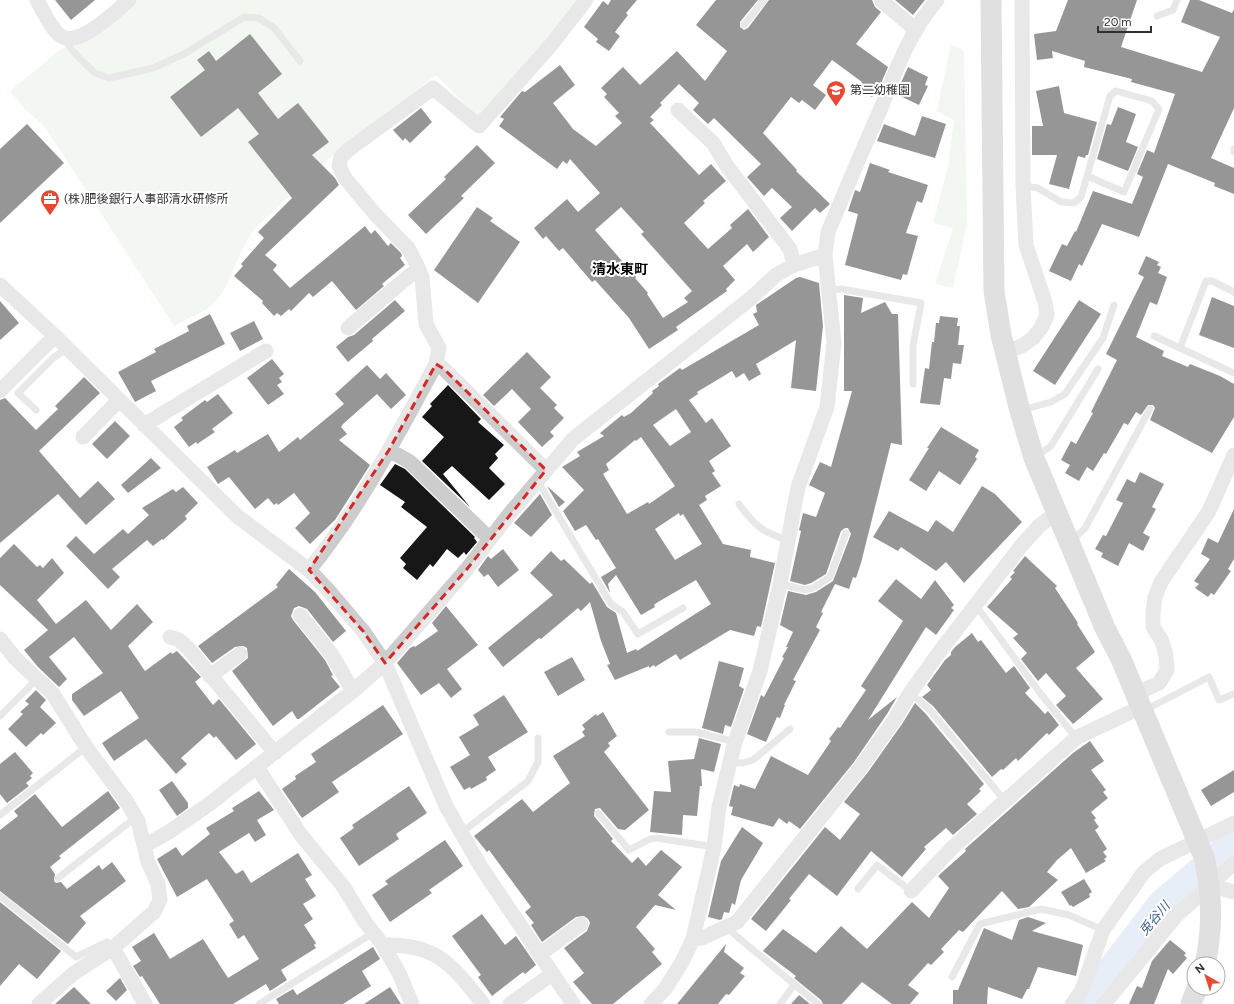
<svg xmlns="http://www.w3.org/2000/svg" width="1234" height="1004" font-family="Figtree,'Noto Sans JP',sans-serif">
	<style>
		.green { fill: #e4eddf }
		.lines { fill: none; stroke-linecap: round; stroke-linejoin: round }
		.river { stroke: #cbd9ed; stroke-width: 32 }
		.building { fill: #171717; fill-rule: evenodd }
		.lane { stroke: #cdcdcd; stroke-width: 7 }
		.street { stroke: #cdcdcd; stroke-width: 15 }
		.secondary { stroke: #bababa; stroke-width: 21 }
		.marked { fill: none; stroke: #d62828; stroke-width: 3; stroke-dasharray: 8 5; stroke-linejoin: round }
		.labels { text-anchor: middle; stroke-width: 4; stroke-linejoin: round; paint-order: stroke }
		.poi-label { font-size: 12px; fill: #303030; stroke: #fff; text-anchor: start }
		.water-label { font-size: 13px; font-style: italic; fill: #3d6194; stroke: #fff }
		.quarter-label { font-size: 14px; font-weight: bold; fill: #000; stroke: #fff }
	</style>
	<rect width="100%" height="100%" fill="#fff"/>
	<path class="green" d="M137,0H579L554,35L478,117L436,75L330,158L255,228C237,250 232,287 212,305C205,312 183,320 174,326L45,127L26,110L10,91L61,49L95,35Z
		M951,44L964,50L967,225L953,288L935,284L953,228L933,223L948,166L954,120L937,111Z"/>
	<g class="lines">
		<path class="river" d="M1087,1004L1163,905L1234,845"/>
	</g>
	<path class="building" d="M55,0H95L71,20Z
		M611,0H637L626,13L628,15L615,32L620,36L609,51L596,42L598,39L584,27L603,1L608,5Z
		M716,0H758L740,22V27L744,30L748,28L769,0H872L875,7L881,12L856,44L888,67L879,88L872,97L858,87L862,82L832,60L813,85L826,95L815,110L802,100L799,103L791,97L763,133L797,170L796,171L830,204L820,213L815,208L792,231L780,218L792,207L772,188L764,196L747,177L761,164L714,118L708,124L693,110L699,103L679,84L660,103L662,105L650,117L654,120L650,123L699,175L711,164L726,181L703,201L705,203L684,223L708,249L732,228L730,225L748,209L769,237L753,252L747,244L723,266L735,280L726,289L727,291L676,327L678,330L649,349L629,318L595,280L592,282L563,248L559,251L546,236L543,239L534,228L567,199L578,212L600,193L570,159L567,164L563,161L557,169L499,126L504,119L500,117L522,91L525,92L560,65L575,85L553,103L573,129L596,146L622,123L615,116L619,113L604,97L607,94L601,88L623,67L640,85L677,51L705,81L727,51L696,25ZM621,207L644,232L641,234L692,291L684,298L688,302L663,318L647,294L648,293L635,278L636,277L595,230Z
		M895,0H925L913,15Z
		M1068,0H1137L1121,47L1202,72L1220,37L1181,22L1190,0H1199L1232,13L1234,9V108L1211,158L1234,168V194L1214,186L1215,183L1168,164L1139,237L1102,224L1082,266L1079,264L1071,281L1049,271L1062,244L1067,246L1075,231L1076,232L1093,191L1132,204L1143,177L1137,174L1147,150L1154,153L1175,94L1131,82L1132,79L1084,67L1085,61L1052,51L1053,58L1037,60L1034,34L1056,31Z
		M250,34L282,74L258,93L278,119L298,103L329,142L312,155L335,178L339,185L265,255L277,265L273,270L290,288L365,226L371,234L375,230L388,246L391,243L401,253L402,256L400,258L405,265L382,284L384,286L356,310L332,281L313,297L309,293L291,311L289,309L281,316L277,313L274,316L262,303L263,301L234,276L243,266L241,264L264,238L258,232L292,198L248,142L259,134L238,108L201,137L170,97L205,70L197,60L209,51L216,61Z
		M908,67L928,77L925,85L928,86L919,105L896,94Z
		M1059,86L1064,113L1097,122L1088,155H1086L1085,158L1078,156L1069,189L1049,184L1057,155H1032V126H1043L1036,91Z
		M1118,107L1136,114L1126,142L1138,147L1128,171L1097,159L1107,124L1111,125Z
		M421,108L432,122L410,143L405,138L403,141L393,130Z
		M922,116L946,124L935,158L877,141L884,124L915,136Z
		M27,124L64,163L0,223V149Z
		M477,145L495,163L461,196L464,198L426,234L408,215L446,179L444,177Z
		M870,163L890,170L888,172L928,185L922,203L917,201L906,233L918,236L907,275L903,274L901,280L845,265L858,214L848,211L855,190L860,192Z
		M477,207L493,218L490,221L520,242L478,303L434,270Z
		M1146,256L1159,262L1157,265L1161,267L1158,273L1167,277L1157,305L1150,302L1136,337L1164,351L1162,356L1188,367L1190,364L1220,376L1234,384V417L1212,453L1150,420L1155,408L1153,405H1148L1141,415L1136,412L1128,425L1124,423L1106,454L1104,453L1093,471L1087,467L1079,481L1065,473L1070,465L1061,460L1071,441L1076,444L1093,413L1091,412L1117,360L1106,354L1144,277L1138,274Z
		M800,277L819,283L823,326L816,391L791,388L796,340L756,364L761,374L749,381L744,373L736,378L732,371L697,392L698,394L689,400L706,423L712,418L731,446L709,461L715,471L712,473L721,486L705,496L707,500L699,505L723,544L751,550L750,557L775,563L761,627L757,626L754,636L730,630L680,660L676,654L655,667L654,665L649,668V666L615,680L607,665L610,664L601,641L590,602L581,611L578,608L541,639L539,638L503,667L488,648L553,595L530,573L551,551L561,561L564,559L590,584L592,582L607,607L616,613L627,653L636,649L637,651L711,604L696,580L658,602L654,605L655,607L641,615L616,575L608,584L610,593L601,577L616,568L598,539L596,540L586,525L575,531L563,511L584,490L562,467L580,456L577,452L604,436L600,433L622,415L624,417L631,413L653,393L652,391L659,386L658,384L680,368L682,370L759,325L753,314L757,312L756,305L796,278ZM676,409L691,432L670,446L653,425ZM641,437L675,486L649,504L648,502L627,514L603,474L609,470L606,464L635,440L636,441ZM679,513L680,516L683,514L702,544L675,560L655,529Z
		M844,295L863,298L861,313L885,302L892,314H898L902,445L891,443L861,563L856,578L853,577L849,589L835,584L821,612L823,613L816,627L820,630L793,680L796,681L784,705H785L780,718L777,717L766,742L747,734L761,695L764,697L784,658L782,657L788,647H786L793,632L780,625L788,591L806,595L816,592L833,581L851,534L848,528H845L841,531L826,574L811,583L805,585L790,581L801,531L799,530L803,513L816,517L825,493L809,485L820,462L831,467L852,391H844Z
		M1212,297L1234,306V348L1199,335Z
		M395,300L405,311L372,339L373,341L348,362L336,347L348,337L354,335Z
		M1079,300L1101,314L1055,385L1033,371Z
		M0,301L19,323L0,340Z
		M210,314L225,344L151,381L156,391L135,402L118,372L156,352L154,349L189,331L187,326Z
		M940,316L958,318L957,326H960L958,345H964L961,364L953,363L951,379L944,378L940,405L920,403L925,368L929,369L932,342H934L936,323H939Z
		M254,321L263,339L240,351L230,333Z
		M527,352L551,377L540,388L557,405L554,408L564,418L550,432L554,436L542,447L518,422L531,409L512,389L494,406L483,395Z
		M272,359L284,374L279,378L282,382L277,385L284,394L268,405L247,378Z
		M367,365L380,379L386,373L406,395L391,409L377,394L343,424L341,427L347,434L339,440L370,465L335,520L310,544L295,528L310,513L294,493L278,505L277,503L274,505L268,498L255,509L229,477L218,484L207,467L235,450L237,453L268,434L279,452L298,437L300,440L344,404L335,394Z
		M84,377L100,393L39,451L80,498L98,481L115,499L86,525L58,494L0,543V400L5,398L36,430L58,409L55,406Z
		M448,385L481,419L478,422L504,445L495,454L498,458L489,468L505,484L489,500L452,466L443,474L470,507L422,461L444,437L422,417L432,406L430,404Z
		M218,394L233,413L212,429L215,432L197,444L196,442L189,447L174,427L183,420L181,418L205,400L207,402Z
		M115,421L130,436L107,459L92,444Z
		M941,427L979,450L975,457L977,459L960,485L939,471L926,491L909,480L929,448H927Z
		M151,458L161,468L128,493L121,485Z
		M395,464L405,469L475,537L474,538L477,542L466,555L464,552L458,558L447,549L433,567L430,564L417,580L403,568L406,564L400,558L427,527L401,507L405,502L380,485Z
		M1140,472L1164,484L1152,507L1156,509L1143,533L1150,537L1143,551L1129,543L1118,566L1101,557L1103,553L1095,549L1103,535L1106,536L1123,503L1116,500L1127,479L1135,483Z
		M547,486L565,502L559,507Z
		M982,486L995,494L1022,522L964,583L946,562L936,571L901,547L898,551L873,537L889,511L928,532L936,520L953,532Z
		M183,487L198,503L185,516L187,519L163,540L162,539L153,546L147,540L112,569L120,577L108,589L66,546L76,536L94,554L123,529L128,534L149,515L142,508L173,489L176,492Z
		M540,494L552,515L531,537L514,523Z
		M1234,509V559L1228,569L1231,571L1214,595L1211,593L1208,597L1195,588L1199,584L1194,581L1210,559L1201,554L1208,538L1218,543Z
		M14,544L37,567L40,565L43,568L52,558L64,573L37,600L56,624L86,600L111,630L137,604L153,622L128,646L145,671L171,652L172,654L177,651L201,677L195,682L213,705L219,699L256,744L236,760L216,736L214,738L209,733L181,758L187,764L176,774L146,739L114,761L102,743L139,718L121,691L84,716L72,700V694L103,673L74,637L49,657L67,679L59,687L38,667L24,650L48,630L0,585V558Z
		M503,549L519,570L498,587L488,574L484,577L478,570L488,556L491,559Z
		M1025,556L1057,586L1055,588L1078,623L1077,624L1095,652L1076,668L1103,699L1073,724L1056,705L1066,696L1046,673L1038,681L1021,659L1027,653L1013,638L1018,634L987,607L1012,579L1010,577L1015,572L1013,571Z
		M289,569L315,592L346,631L333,642L307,609L299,606L294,608L291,616L293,620L325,660L333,675L331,676L340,687L299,719H297L292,711L273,726L232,671L248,658L247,648L243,646L235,647L212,663L198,646L278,587L276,585Z
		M896,579L921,599L935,580L954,605L951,608L954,610L936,635L926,627L868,720L897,697L887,714L854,762L800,829L789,821L787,824L779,818L773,827L731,815L733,807L729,806L734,785L739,787L740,784L755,789L771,756L808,775L831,741L829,739L838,727L840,728L866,690L861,686L903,621L878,601Z
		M446,606L478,645L447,669L462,689L451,698L439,683L421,695L397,663L410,648L414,646L415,647L438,631L432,623Z
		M972,633L978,642L981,640L1006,673L1014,666L1030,688L1025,693L1045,714L1048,711L1059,725L1049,735L1047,733L1018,761L1016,758L1003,770L1001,769L992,777L933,706L922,697L931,690L927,685L945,660L951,655V652L955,647Z
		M572,657L585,680L558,696L544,672Z
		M719,661L744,668L739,686L744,689L731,727L725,725L723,734L702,728Z
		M36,690L46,700L40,707L56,723L43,735L41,733L26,747L8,729L23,714L20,712L29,704L25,701Z
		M504,695L528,732L488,757L496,770L486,777L487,780L471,789L470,787L464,790L450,767L470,755L459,737L479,725L473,715Z
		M915,703L925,713L984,784L979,789L981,791L967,804L977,814L953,835L946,828L924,847L926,849L902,877L871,851L837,896L809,874L789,899L791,900L766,931L751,919L825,827L840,840L860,814L844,802L868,772L902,724Z
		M383,705L403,734L332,782L339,792L302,818L282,789L296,779L295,776L316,762L311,754Z
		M603,712L617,736L608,743L610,746L604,752L649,810L625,830L618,829L600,808L595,809L594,816L613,839L611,841L632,863L638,857L646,866L661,850L682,867L658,895L676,910L655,905L636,927L655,949L652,952L662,964L613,1004H592L573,982L584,973L564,948L587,931L590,923L588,919L584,916L576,917L542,942L531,925L534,923L525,912L531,907L489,850L487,852L474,836L522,799L533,812L570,783L553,756L585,736L582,732L585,729L582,725L596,714L597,716Z
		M699,738L721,744L714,772L701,769L702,786H700L697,816L683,815L682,835L650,832L654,791L671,792L668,761L694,759Z
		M1090,741L1104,761L1091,770L1106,790L1103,792L1108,798L1091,812L1096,818L1094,820L1099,827L1095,830L1107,849L1103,852L1107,857L1104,859L1106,861L1086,873L1071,848L1057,860L1047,872L1058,880L1029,907L1018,909L1002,891L963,932L959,930L941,949L944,952L931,965L928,963L908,985L919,993L910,1004H892L862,982L842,1004H823L821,1000L794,978L796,976L763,951L783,929L816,953L841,926L867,949L912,902L929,918L949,888L938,876L966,851L965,849L1073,753Z
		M15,752L33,773L30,776L32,778L26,783L29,786L7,803L0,794V764Z
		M1234,770V792L1211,806L1201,790Z
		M172,781L188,803V808L177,816L159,790Z
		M409,786L427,813L396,834L399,839L359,866L340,838L354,828L352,825Z
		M108,791L120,808L59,856L61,858L50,867L55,874L54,881L56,883L61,882L67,889L99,865L102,870L112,862L126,881L80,916L86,923L68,944L0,891V830L18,816L14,811L35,794L62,827Z
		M259,791L274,810L257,820L266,835L255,842L249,833L219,852L236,874L243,870L251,883L298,853L312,875L305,879L316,896L303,904L313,919L304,925L316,943L314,945L316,948L281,970L287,980L270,991L266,984L233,1004H160L142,976L140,977L133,966L141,961L132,947L154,933L170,959L203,939L228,978L259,959L244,935L238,939L229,924L234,921L207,879L177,897L157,859L176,847L182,856L210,834L206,828L234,811L232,808Z
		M742,827L763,843L741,880L735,905L732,903L729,913L724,912L722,919L720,920L708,917L721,861Z
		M445,840L463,866L429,890L432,893L390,922L372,895L388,884L385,881Z
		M1084,879L1092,892L1089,894L1090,897L1073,907L1071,905L1070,906L1061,892Z
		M0,902L61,951L37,979L19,964L0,986Z
		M482,914L505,945L516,936L536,965L525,974L523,972L492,996L478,977L481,975L452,936Z
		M1028,917L1046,923L1032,931L1083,945L1076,976L1038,967L1029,989H1027L1022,999L988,987L987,1004H953V990H958L984,928L1012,940L1019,920Z
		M1170,940L1186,953L1184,955L1187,958L1173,974L1168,969L1154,1004H1129L1137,986L1142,988L1152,961Z
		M726,944L724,952L744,968L740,973L745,976L729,995L726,994L718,1004H677Z
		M373,947L380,959L362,971L371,986L343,1004H279L276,999L293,989L297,995Z
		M120,978L127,990L116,1001L106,991Z
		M74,987L91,1004H55Z
		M390,987L401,1004H364Z
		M799,995L810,1004H791Z"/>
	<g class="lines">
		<path class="lane" d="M1157,16L1173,10L1177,0
			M744,25L764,0
			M66,39L71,49L80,59L95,73L109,78L153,68L184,54L244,17L259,18L274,28L300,61
			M1234,149V152
			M1023,186L1038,188L1061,202L1074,203L1081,197L1110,96L1116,91L1152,101L1159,109L1124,192L1087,176
			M830,290L841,289L921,303L913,346V384
			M1234,292L1212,281H1206L1180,348L1234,373
			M1154,336L1180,348
			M36,410L18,393L53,358L68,348
			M1022,410L1051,402L1065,394L1103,338L1114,305
			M1036,457L1051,446L1098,369
			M537,480L611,604L623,612L638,634L683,608
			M739,504C754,525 762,532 787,540
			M1071,542L1085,528L1150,409
			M780,584L805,590L813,588L830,577L846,533
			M975,606L983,615L1040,693L1076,738
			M910,693L929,709L1006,802
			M1145,710L1209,677L1219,700L1234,694
			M0,716L37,679
			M669,732H696L735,742
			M730,762L743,763L753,760L790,729
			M598,813L629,850L650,839L657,838L714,847
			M0,815L86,747
			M461,833L528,781L538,762V738
			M58,878L131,821H138
			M858,889L877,865L911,891
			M0,896L76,957L107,942L113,948
			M728,927L734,934L818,1004
			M952,977L980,924L1041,909L1069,915L1103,930
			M259,1004L373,933
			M780,1004L794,985"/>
		<path class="street" d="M37,0C42,9 53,32 61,36C79,48 116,11 129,0
			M881,0L916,30
			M678,110L713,143L727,166L790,249L794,265
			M0,285L55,336L237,516L309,570L329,591L363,631L385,663L446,806L481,867L573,1004
			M348,328L410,275L419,270
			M1004,352L1022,346L1033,338L1041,328L1047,315L1045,302L1026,245L1023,186L1022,0
			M436,364L444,369L546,470
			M0,391L55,336
			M144,425L266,351
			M83,437L119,400
			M389,450L410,462L490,539
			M309,570C360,508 398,434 436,364L439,348L426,324L422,277L416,263L408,248L375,214L345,178L339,166L341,157L348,150L433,88L479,126L551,45L586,0
			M300,615L332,655L353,691
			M170,637L179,640L187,647L275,753
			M0,639L15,658L53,694L86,747L127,802L138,821L148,862L158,884L160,900L154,912L113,948L74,973L39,1004
			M210,676L240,654
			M1136,694L1159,683L1167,670L1166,656L1162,641L1153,627V613L1155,597L1161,582L1209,511L1234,455
			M257,767L301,835L343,886L365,922L383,945L399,973L412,1004
			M144,846L169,832L208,805L353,691L385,663L467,569L511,512L573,439L750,299L776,275L794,265L825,255
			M1210,885L1234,892
			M911,891L953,847L1076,738L1141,707
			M693,939L702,938L737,922L861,767L895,719L910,693L940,651L1021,546L1039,526L1056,513
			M383,945C437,943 452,965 483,1004
			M113,948L145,1004
			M539,955L581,924
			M510,1004L552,974
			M651,1004L665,989L682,962L693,939L714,847L719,807L730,762L735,742L760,671L780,584L798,487L827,407L834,343L825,255L828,232C845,191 863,149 881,108C896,70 910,31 937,0
			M1072,1004L1082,990L1103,930L1144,872L1160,859L1234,823
			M1104,1004L1176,916L1234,863"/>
		<path class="secondary" d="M991,0L994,291L1001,335L1020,411L1034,458L1105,628L1121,659L1204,857C1212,892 1213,929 1205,964
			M1191,1004L1197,988"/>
	</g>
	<path d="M0 0H1234V1004H0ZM436,364L444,369L546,470L467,569L385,663L363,631L309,570L389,450Z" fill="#fff" fill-opacity=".55" fill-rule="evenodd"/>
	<path class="marked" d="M436,364L444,369L546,470L467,569L385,663L363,631L309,570L389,450Z"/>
	<defs>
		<symbol id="school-pin" viewBox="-11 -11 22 30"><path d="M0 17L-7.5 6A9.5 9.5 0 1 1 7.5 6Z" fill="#e64a34" stroke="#fff"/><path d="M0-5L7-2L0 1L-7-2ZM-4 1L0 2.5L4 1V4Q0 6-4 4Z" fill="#fff"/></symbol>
		<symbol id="office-pin" viewBox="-11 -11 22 30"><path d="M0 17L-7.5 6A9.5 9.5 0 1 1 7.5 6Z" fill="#e64a34" stroke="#fff"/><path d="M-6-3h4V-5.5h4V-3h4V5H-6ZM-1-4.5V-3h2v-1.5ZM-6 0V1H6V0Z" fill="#fff"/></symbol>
	</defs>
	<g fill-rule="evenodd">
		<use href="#school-pin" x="825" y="79" width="22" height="30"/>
		<use href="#office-pin" x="39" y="188" width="22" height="30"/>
	</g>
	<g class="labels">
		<g class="poi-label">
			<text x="850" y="94">第二幼稚園</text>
			<text x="64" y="203">(株)肥後銀行人事部清水研修所</text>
		</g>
		<g class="water-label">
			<text transform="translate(1154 918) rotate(-50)" y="5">兎谷川</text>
		</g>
		<g class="quarter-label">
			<text x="620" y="274">清水東町</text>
		</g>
	</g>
	<g transform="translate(1206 976) rotate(321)"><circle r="19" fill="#ffffff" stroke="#acacac"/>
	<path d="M0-3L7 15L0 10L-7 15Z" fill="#e64a34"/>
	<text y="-6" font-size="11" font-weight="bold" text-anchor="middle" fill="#303030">N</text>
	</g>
	<path d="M1098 26v6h53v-6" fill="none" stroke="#303030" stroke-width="2"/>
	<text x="1104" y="26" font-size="12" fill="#303030" stroke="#ffffff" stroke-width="3" paint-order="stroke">20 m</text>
</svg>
